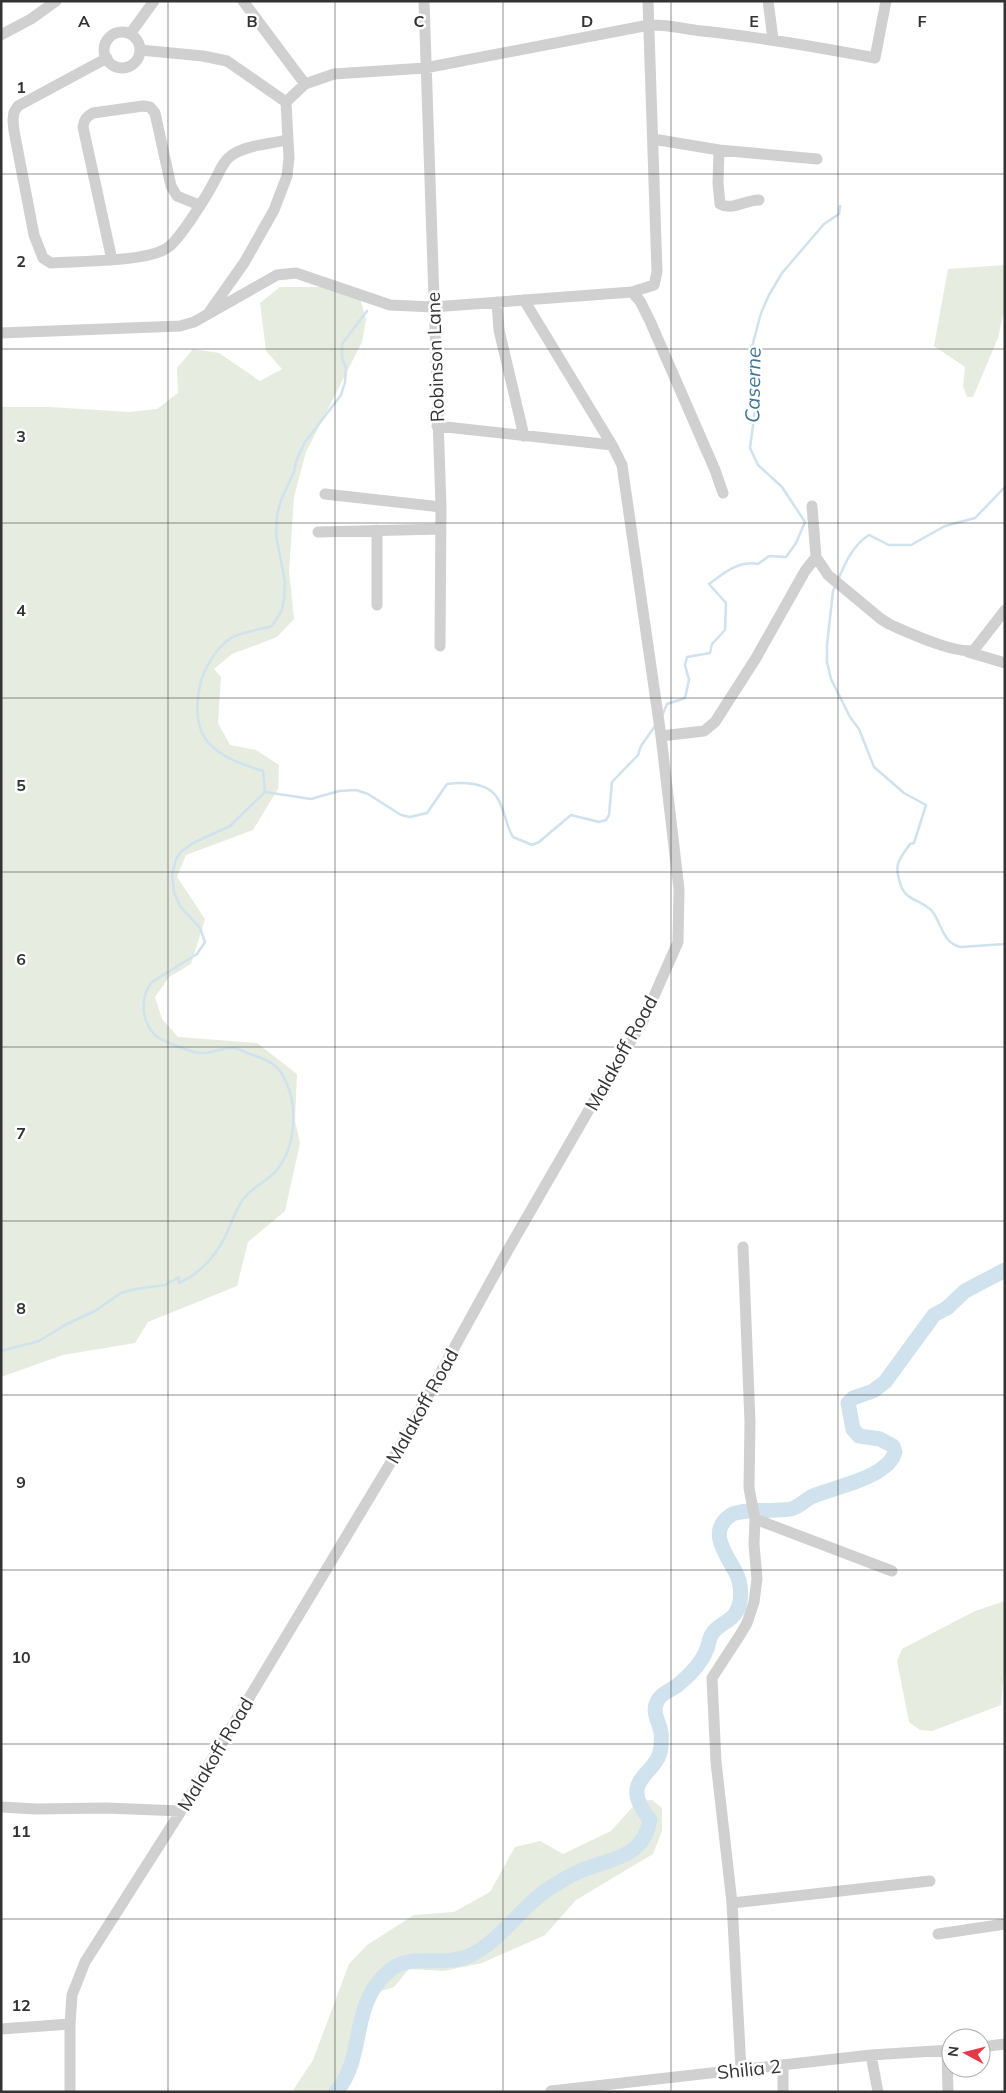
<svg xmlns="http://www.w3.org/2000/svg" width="1006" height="2093" font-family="Mulish,sans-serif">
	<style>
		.green { fill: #e6ecdf }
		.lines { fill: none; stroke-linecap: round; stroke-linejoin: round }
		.stream { stroke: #cfe2ee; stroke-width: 2.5 }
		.river { stroke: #cfe2ee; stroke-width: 15 }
		.minor { stroke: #d0d0d0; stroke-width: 11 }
		.grid { fill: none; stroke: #333; stroke-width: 1; stroke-opacity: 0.55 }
		.labels { text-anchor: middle; stroke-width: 5; stroke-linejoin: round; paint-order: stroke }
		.street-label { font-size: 19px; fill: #333; stroke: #fff }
		.water-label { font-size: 20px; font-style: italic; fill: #3f7597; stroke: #fff }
		.grid-label { font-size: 16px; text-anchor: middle; font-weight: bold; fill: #333; stroke: #fff; stroke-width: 5; stroke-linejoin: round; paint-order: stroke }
	</style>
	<rect width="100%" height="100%" fill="#fff"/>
	<path class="green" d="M1005,265V306L998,338L973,397H967L963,386L965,367L934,346L948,269Z
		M280,287H331L359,295L366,319L362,342L306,452L294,497L289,571L294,619L277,637L232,654L214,669L221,677L218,723L230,745L256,750L279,765L278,789L253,830L186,855L177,877L205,919L191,964L169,977L155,997L162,1019L178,1037L257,1043L297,1074L295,1121L300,1143L285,1211L248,1242L237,1286L148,1322L135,1343L63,1355L1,1377V407H49L129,412L157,409L178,393L177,368L193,349L219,353L260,381L282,369L266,351L260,303Z
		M1005,1601V1658L1001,1705L932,1731L920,1730L909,1722L897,1661L902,1649L975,1611Z
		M652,1800L662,1808V1831L653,1854L576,1900L545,1935L482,1963L444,1971L409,1969L394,1987L371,1994L363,2003L355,2050L340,2092H292L313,2060L349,1964L367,1945L414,1915L454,1912L490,1892L515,1847L540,1841L563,1854L611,1831L638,1801Z"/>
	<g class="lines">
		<path class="stream" d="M838,580C845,563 853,545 869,535L889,545H911L945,526L975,518L1005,487
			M836,585L833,591L827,645V662L831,679L850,717L859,729L874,767L904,793L926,805L914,843L910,844C906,850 900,857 898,864C896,872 900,888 906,894C913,901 925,903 932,911C942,924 942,942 960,947L1005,944
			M662,716L667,704L685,698L689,680L685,665L687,657L710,653L712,644L725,630L726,603L709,584C724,573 738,560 758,564L769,556L786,557L796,543L805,522L782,487L758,465L750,448L756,403L750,373L752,347L761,313L769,295L782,273L824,224L839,214L840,206
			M265,792L311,799L339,791L356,790L368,794L401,815L410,817L427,813L447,784C464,782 488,782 498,799C505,811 506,826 513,837L532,845L539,842L571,815L599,822L606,820L609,815L612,782L638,755L641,746L655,726
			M1,1351L39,1341L65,1325L95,1311L121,1293L135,1289L165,1285L179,1277V1283C202,1273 220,1251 229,1228C233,1219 236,1209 242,1201C251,1187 265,1183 276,1171C297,1146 299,1102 282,1074C274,1061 261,1058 247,1053C243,1051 238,1048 233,1048C222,1047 211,1054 199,1053C191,1052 159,1040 154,1034C141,1020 140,996 152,982L197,954L205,942L200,928L180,906L174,892L172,875L176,859L181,852L193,843L230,826L265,792L263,771C215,756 188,741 200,685C204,668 216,648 231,638C243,631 260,630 272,626L282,610L284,599L285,581L276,536L277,515L281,500L294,472L296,461L305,442L341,395L345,382L346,368L342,358V344L367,311"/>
		<path class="river" d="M336,2092C367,2056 348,2005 390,1970C413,1952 445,1968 471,1955C505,1938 524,1901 558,1883C564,1879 571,1875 578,1872C608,1858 642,1861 650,1820C616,1777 658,1777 661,1747C661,1743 662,1737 661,1732C659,1722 651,1711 658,1700C662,1692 673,1690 679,1684C690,1675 702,1662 707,1649C709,1644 709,1638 712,1634C717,1625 728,1623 735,1614C743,1603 742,1583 735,1571C726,1554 707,1531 731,1515C741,1508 777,1512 791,1509C799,1507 804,1501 811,1497C833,1487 888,1478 895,1452L893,1446L880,1439L859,1436L853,1429L848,1403L853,1398L873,1391L885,1382L934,1315L947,1308L965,1291L1005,1270"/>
		<path class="minor" d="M243,1L305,84
			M424,1L441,507L440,646
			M768,1L773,39
			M104 50a18 18 0 1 1 36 0a18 18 0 1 1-36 0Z
			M130,34L154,1
			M1,35L31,19L56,1
			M140,50L203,56L227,61L286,102
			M107,58L18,106L14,112L13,120L14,131L34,235L43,258L51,263C78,261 146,262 167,248C179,241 208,194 215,180C220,171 223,161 232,155C247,145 270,144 287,140
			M653,139L719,150L817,159
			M719,150L718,183L720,204C732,211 745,200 759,200
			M112,260L83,127C84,120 86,117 93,113L143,106L150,107L155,113L171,186L177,196L199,205
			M632,292L640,301L650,321L715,470L723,493
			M497,302L499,330L524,436
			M210,311L244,263L274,210L287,176L289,158L286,102L305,84L334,74L425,68L649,25C667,24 683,29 702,31C760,37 817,47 875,58L886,1
			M1,333L180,326L194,322L277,275L296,273L390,305L433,307L632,292L654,285L657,272L648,1
			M437,426L612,445
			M325,494L441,507
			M377,530V605
			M318,532L441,529
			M816,557L828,575L881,619L889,624C907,632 956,655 974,650L1005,610
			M968,652L1005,663
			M661,736L704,731L715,722L756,658L805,571L816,557L812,506
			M743,1247L750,1422L749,1488L755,1519L892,1571
			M1,1807L36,1809L106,1808L181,1811
			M732,1903L930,1881
			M938,1934L1005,1924
			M1,2029L70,2024
			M981,2047L1005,2044
			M947,2051L948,2092
			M871,2055L878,2092
			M741,2069L732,1903L716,1762L712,1678L740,1635L747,1623L754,1602L757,1579L754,1544L755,1519
			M551,2091L871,2055L951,2050
			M70,2092V2024L72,1995L85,1962L181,1811L394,1457L508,1250L594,1101L642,1023L678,942L679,889L661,736L622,465L612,445L524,300
			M783,2092V2065"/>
	</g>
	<path class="grid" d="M168,1V2092M335,1V2092M503,1V2092M671,1V2092M838,1V2092M1,174H1005M1,349H1005M1,523H1005M1,698H1005M1,872H1005M1,1047H1005M1,1221H1005M1,1395H1005M1,1570H1005M1,1744H1005M1,1919H1005"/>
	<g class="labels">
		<g class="street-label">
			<text transform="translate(435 357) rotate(-92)" y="7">Robinson Lane</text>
			<text transform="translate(621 1053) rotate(-61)" y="7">Malakoff Road</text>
			<text transform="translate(422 1406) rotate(-61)" y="7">Malakoff Road</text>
			<text transform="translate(215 1754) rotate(-59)" y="7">Malakoff Road</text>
			<text transform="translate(749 2069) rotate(-6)" y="7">Shilia 2</text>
		</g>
		<g class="water-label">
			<text transform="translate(753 385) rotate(-89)" y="7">Caserne</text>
		</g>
	</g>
	<g class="grid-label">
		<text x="84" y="27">A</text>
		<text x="252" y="27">B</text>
		<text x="419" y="27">C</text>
		<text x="587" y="27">D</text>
		<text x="754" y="27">E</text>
		<text x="922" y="27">F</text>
		<text x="21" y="93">1</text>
		<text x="21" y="267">2</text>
		<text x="21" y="442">3</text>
		<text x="21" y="616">4</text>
		<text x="21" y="791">5</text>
		<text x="21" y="965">6</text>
		<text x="21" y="1139">7</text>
		<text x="21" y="1314">8</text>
		<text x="21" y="1488">9</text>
		<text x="21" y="1663">10</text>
		<text x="21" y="1837">11</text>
		<text x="21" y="2011">12</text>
	</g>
	<rect width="1006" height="2093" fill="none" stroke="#333333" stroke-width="5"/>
	<g transform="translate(966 2053) rotate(277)"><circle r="24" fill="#ffffff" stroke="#adadad"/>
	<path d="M0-4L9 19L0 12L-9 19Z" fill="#e63946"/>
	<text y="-8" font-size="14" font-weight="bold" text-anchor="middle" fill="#333333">N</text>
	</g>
</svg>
